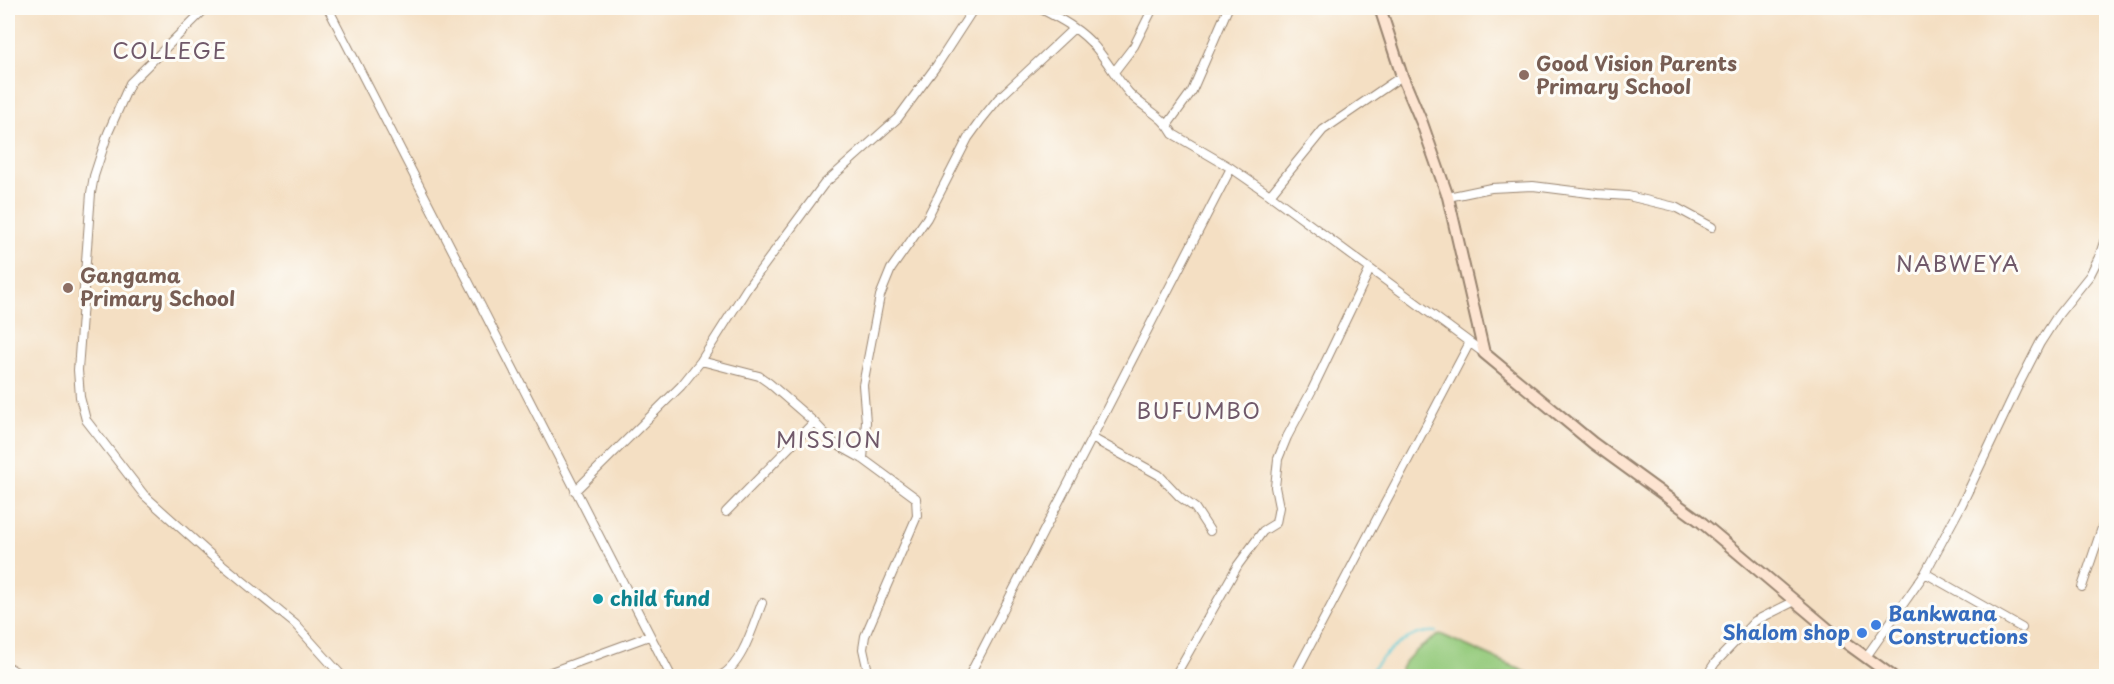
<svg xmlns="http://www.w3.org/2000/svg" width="2114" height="684" font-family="'Playpen Sans',sans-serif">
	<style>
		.green { fill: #94ca7c; stroke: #687a4d; stroke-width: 1.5 }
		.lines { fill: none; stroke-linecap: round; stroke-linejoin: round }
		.stream { stroke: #5ecad5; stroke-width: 2 }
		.street-casing { stroke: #988470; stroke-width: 10 }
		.secondary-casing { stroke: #988470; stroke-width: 14 }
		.street { stroke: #fff; stroke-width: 8 }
		.secondary { stroke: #fde4d1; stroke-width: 10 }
		.education-dot { fill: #8d6e63; stroke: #fdfcf7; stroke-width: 2 }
		.culture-dot { fill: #0f9aa8; stroke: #fdfcf7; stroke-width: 2 }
		.shop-dot { fill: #3f7fe0; stroke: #fdfcf7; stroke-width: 2 }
		.labels { text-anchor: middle; stroke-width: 6; stroke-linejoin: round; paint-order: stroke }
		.education-label { font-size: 20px; font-weight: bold; fill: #785e54; stroke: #fdfcf7; text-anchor: start }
		.culture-label { font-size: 20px; font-weight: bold; fill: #0d838f; stroke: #fdfcf7; text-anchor: start }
		.shop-label { font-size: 20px; font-weight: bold; fill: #366cbe; stroke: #fdfcf7; text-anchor: start }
		.quarter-label { font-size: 22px; letter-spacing: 1.5px; fill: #70596a; stroke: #fdfcf7 }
	</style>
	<rect width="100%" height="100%" fill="#fdfcf7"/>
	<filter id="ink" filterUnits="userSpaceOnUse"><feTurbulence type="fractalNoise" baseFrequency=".0167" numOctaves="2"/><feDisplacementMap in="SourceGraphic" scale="12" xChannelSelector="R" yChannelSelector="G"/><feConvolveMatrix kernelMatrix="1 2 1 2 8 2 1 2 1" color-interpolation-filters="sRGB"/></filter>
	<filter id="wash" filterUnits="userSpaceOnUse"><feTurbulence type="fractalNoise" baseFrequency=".008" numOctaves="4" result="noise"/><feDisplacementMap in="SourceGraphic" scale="24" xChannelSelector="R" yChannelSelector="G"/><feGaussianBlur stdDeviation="1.35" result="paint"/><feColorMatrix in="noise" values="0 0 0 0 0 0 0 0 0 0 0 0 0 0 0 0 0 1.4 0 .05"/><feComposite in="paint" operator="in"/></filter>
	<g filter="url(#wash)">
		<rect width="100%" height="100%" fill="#f4dfc3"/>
		<path class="green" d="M1440,634L1535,676H1398C1404,656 1423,646 1440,634Z"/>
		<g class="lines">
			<path class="stream" d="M1371,676V671C1384,653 1412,629 1436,632"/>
		</g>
	</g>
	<g filter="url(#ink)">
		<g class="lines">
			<defs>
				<path id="street" d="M206,8L130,83L108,133L94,176L91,193L78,370L80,397L86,420L144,495L212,556L295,624L342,676
					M328,8L671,676
					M1039,8C1059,18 1082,30 1096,48C1108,62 1117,79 1129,93C1143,108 1164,116 1173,134L1231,168L1270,195L1484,353
					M1114,72L1134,46L1153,8
					M1168,124L1192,91L1228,8
					M1270,195L1323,130L1402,76
					M1448,197L1491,188L1533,186L1597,194L1628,196L1675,207L1712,227
					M701,361L759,376L769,383L814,422L834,443L863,459L916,498L917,516L865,636L863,649L869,676
					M1092,438L1159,475L1180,497L1195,508L1210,531
					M863,459L866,422L863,385L880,296L891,269L927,218L968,138L981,120L998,99L1074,28
					M575,491L681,386L701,361L748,287L824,184L898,118L937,65L974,8
					M726,512L814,422
					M1925,573L2022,628
					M2082,587L2106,516
					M1866,657L1925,573L1961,506L2018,386L2040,343L2058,315L2090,275L2099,257L2106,236
					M8,667L23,676
					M540,676L649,636
					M720,676C742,666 753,626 762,603
					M969,676L1231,168
					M1175,676L1238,565L1263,531L1276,523L1279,507L1275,487L1278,459L1287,437L1312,390L1370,269
					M1294,676L1469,344
					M1712,676L1711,669L1715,663L1755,621L1795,601"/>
				<path id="secondary" d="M1380,8L1402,76L1422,123L1448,197L1484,353L1593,443L1700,521L1834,634L1892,676"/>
			</defs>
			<use href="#street" class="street-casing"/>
			<use href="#secondary" class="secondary-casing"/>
			<use href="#street" class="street"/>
			<use href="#secondary" class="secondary"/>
		</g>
	</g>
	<g class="education-dot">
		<circle cx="1524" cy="75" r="6"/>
		<circle cx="68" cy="288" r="6"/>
	</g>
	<circle class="culture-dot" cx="598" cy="599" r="6"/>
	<g class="shop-dot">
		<circle cx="1876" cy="625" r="6"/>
		<circle cx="1862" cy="633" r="6"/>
	</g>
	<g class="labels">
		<g class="education-label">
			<text x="1536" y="71">Good Vision Parents<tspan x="1536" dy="23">Primary School</tspan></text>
			<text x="80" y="283">Gangama<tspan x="80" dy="23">Primary School</tspan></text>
		</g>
		<g class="culture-label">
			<text x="610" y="606">child fund</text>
		</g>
		<g class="shop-label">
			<text x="1888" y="621">Bankwana<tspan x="1888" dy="23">Constructions</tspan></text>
			<text x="1850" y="640" text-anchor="end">Shalom shop</text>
		</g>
		<g class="quarter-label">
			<text x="170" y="59">COLLEGE</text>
			<text x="1958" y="272">NABWEYA</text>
			<text x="1199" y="419">BUFUMBO</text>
			<text x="829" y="448">MISSION</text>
		</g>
	</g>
	<rect width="2114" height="684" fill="none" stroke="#fdfcf7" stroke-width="30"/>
</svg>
